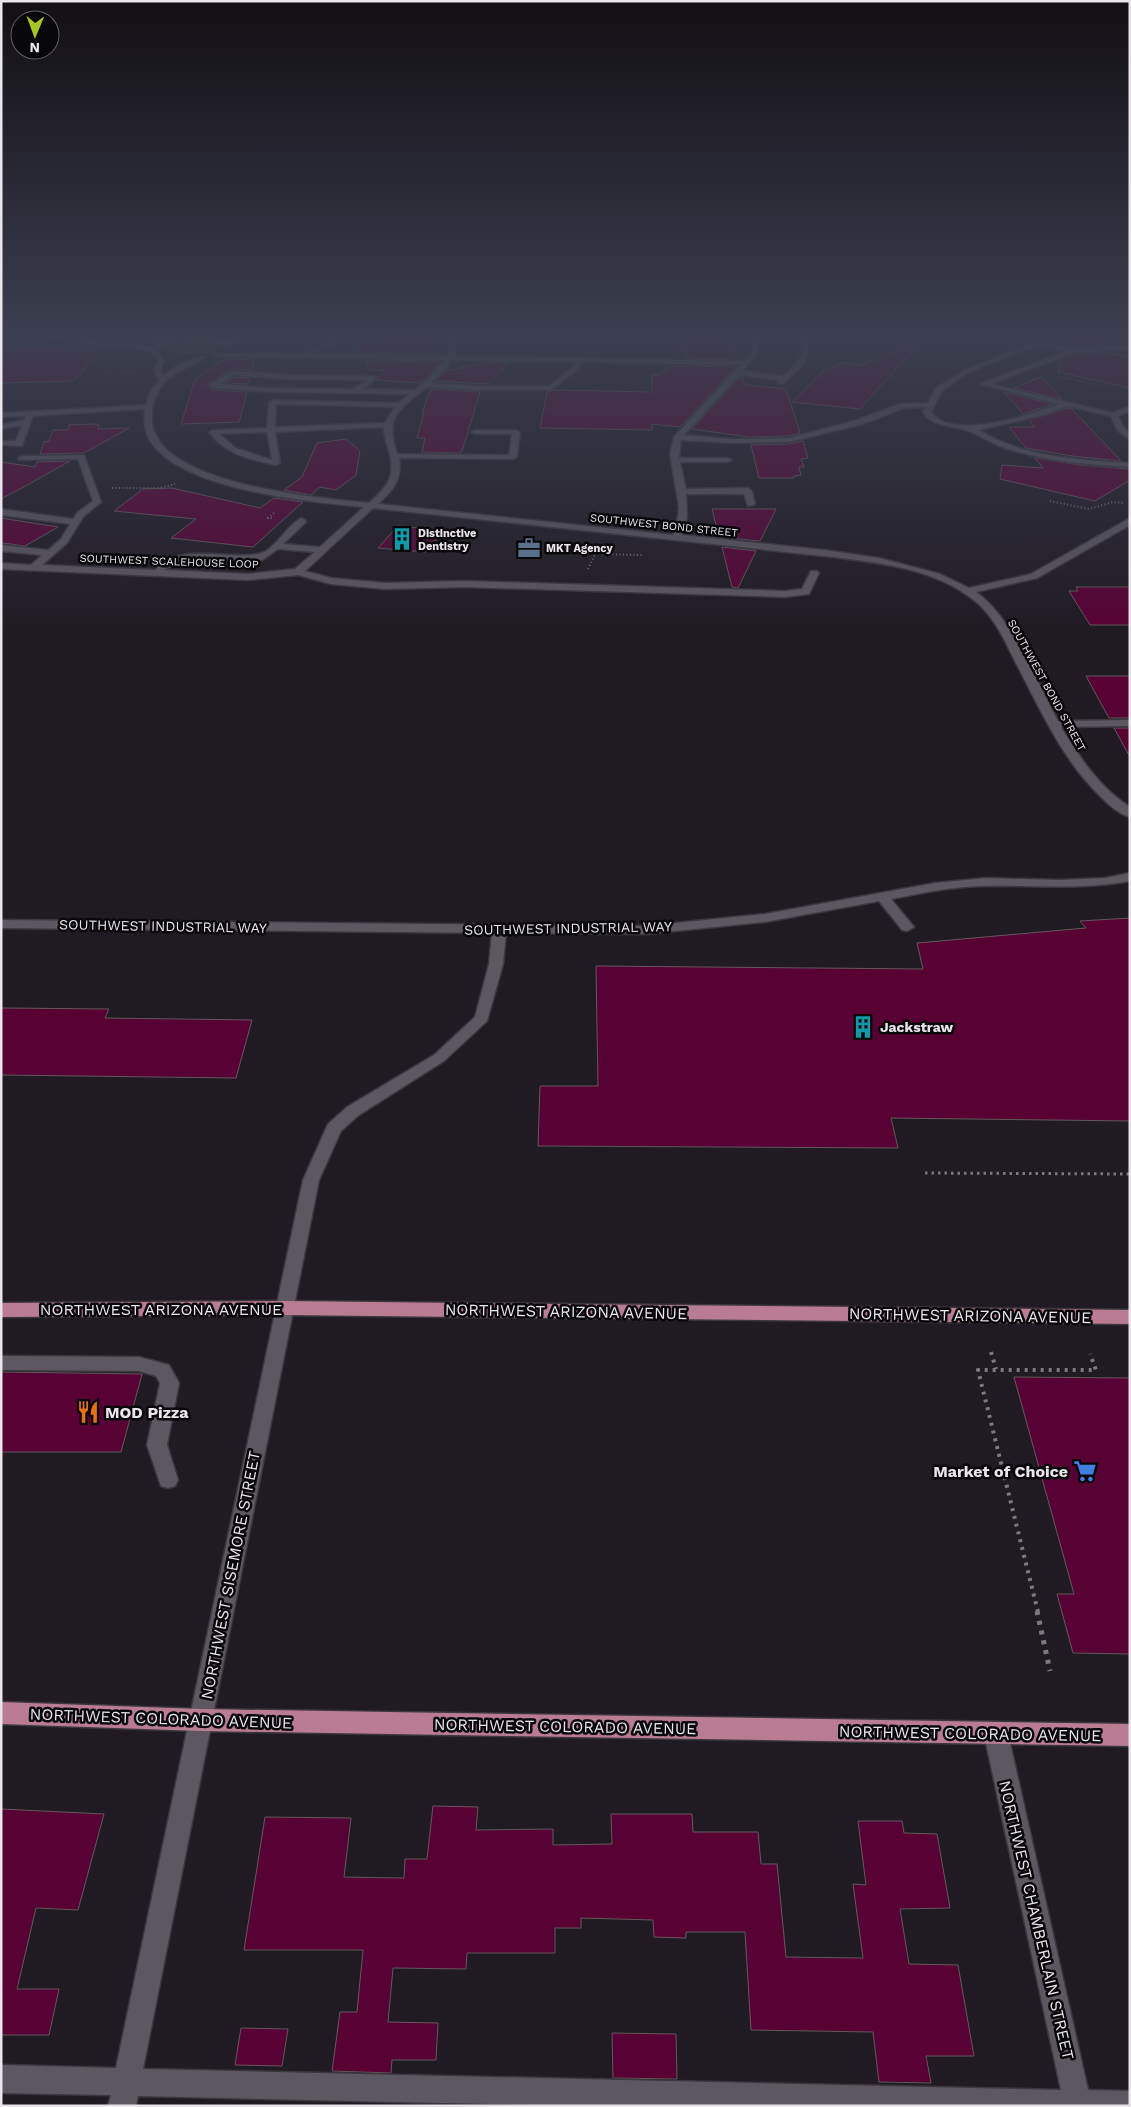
<svg xmlns="http://www.w3.org/2000/svg" width="1131" height="2107" font-family="'Work Sans',sans-serif">
	<style>
		.green { fill: #3c4514 }
		.building { fill: #570233; stroke: #63585c }
		.lines { fill: none; stroke-linecap: round; stroke-linejoin: round }
		.minor-casing { stroke: #3b373d; stroke-width: 3 }
		.major-casing { stroke: #3b373d; stroke-width: 3 }
		.path-far4 { stroke: #7d7980; stroke-width: 1; stroke-dasharray: 1 2; stroke-linecap: butt }
		.path-far3 { stroke: #7d7980; stroke-width: 2; stroke-dasharray: 1 2.5; stroke-linecap: butt }
		.path-far2 { stroke: #7d7980; stroke-width: 3; stroke-dasharray: 2.5 4; stroke-linecap: butt }
		.path-far1 { stroke: #7d7980; stroke-width: 4; stroke-dasharray: 3 5; stroke-linecap: butt }
		.path { stroke: #7d7980; stroke-width: 5; stroke-dasharray: 4 6; stroke-linecap: butt }
		.minor { fill: #5c5760; fill-rule: evenodd }
		.major { fill: #b97c92; fill-rule: evenodd }
		.labels { text-anchor: middle; stroke-width: 5; stroke-linejoin: round; paint-order: stroke }
		.far-street-label { font-size: 11px; fill: #e9e5eb; stroke: #08070a }
		.far-poi-label { font-size: 11px; font-weight: bold; fill: #e9e5eb; stroke: #08070a; text-anchor: start }
		.street-label { font-size: 14px; fill: #e9e5eb; stroke: #08070a }
		.poi-label { font-size: 14px; font-weight: bold; fill: #e9e5eb; stroke: #08070a; text-anchor: start }
		.near-street-label { font-size: 16px; fill: #e9e5eb; stroke: #08070a }
		.near-poi-label { font-size: 16px; font-weight: bold; fill: #e9e5eb; stroke: #08070a; text-anchor: start }
	</style>
	<rect width="100%" height="100%" fill="#201b23"/>
	<path class="green" d="M188,343H205L213,348C204,356 179,358 168,350L174,345Z"/>
	<path class="building" d="M425,335L436,354L360,352L356,344L366,343L364,340L383,339L381,336Z
		M678,335H725L735,359L686,358Z
		M1065,335H1108L1107,345L1074,346L1064,344Z
		M926,336L860,409L792,402L829,366L836,367L840,363L863,365Z
		M1,348H67L65,350H100L74,381L1,383Z
		M1108,353L1130,357V388L1058,372L1061,359L1075,354Z
		M254,359L252,370L231,369L207,385L213,390L247,392L239,422L181,424L195,380L223,360Z
		M365,361L441,362L420,383L376,380L385,370H369Z
		M490,362L508,363L487,384L435,381L446,371Z
		M689,366L736,367L680,427L652,424V430L540,428L547,392L554,390L652,392V375H661V371H667V367Z
		M234,377L250,378L248,384L225,383Z
		M740,377H742L745,385L786,389L800,433L789,436L749,437L692,429Z
		M1041,377L1062,399L1014,388Z
		M431,389L480,392L462,451L459,453L422,452L425,438H417L424,412H422Z
		M1004,392L1053,404L1023,414Z
		M1067,408L1072,409L1121,461L1072,456L1026,448L1009,427H1035L1029,420Z
		M95,424L99,425L98,429L129,428L84,453L40,454L44,442L49,441L53,430H68L69,425Z
		M346,439L360,451L356,475L336,490L320,487L311,495L284,490L302,477L317,443Z
		M803,441L808,458L801,459L804,467H799L801,475L794,476V478H759L751,445L789,444Z
		M1035,458L1081,465L1129,469L1130,480L1095,501L1000,479L1002,465L1043,468Z
		M70,461L29,484L1,499V462L35,467L37,462Z
		M172,488L260,508L274,498L303,502L253,547L171,538L196,519L114,511L143,489Z
		M712,509H776L760,541L719,537Z
		M1,518L58,527L25,546L3,543H1Z
		M398,526L444,530L425,552L378,548Z
		M722,547L756,551L738,588L732,587Z
		M1076,587H1130V625H1090L1069,591H1078Z
		M1086,676H1130V718H1109Z
		M1114,728H1130V757Z
		M1130,918V1121L891,1118L898,1148L538,1146L540,1086H598L596,966L923,969L917,943L1086,928L1080,921Z
		M1,1008L109,1009L105,1018L252,1020L236,1078L1,1075Z
		M1,1372L142,1374L121,1452H1Z
		M1014,1377L1130,1378V1654L1073,1653L1057,1594H1074Z
		M433,1806L478,1807L476,1830L553,1829V1845L612,1844L611,1814H692L693,1832H758L761,1864H777L786,1957L863,1958L853,1884L866,1885L858,1821H902L904,1833L937,1834L950,1908L900,1909L909,1964L958,1965L974,2056H926L931,2083L879,2082L873,2032L751,2030L745,1932H686V1938L654,1937L653,1920L581,1918V1928H555V1953H467L466,1969L393,1968L388,2022L438,2023L436,2060H392L391,2073L332,2071L340,2012H357L363,1950H244L265,1817L351,1818L344,1877L404,1878L405,1859H427Z
		M1,1809L104,1814L78,1910L36,1908L17,1989H59L49,2035H1Z
		M241,2028L288,2029L282,2066L235,2065Z
		M612,2033L676,2034L677,2079L613,2078Z"/>
	<g class="lines">
		<defs>
			<path id="minor" d="M38,335C57,335 75,339 93,341C113,343 133,343 153,348L162,341L133,342L130,340L133,338L199,336L227,341L246,335H256C250,339 234,345 226,345C205,344 174,332 158,351L164,360L160,371L163,376L183,362L201,356L204,358C192,367 177,369 166,381C156,391 151,406 152,419C153,485 321,498 369,503C388,486 396,477 389,451C386,443 384,436 384,427L275,432L280,463L276,465C250,460 225,454 209,432L213,430L267,428L269,402L273,400L399,403L409,394L271,392L213,388L209,386L232,371L289,375L373,376L375,377V379L363,389L415,390L430,377L445,360L216,357L213,355L214,354L306,353L343,335H352L314,353L447,356L450,346L447,335H453L456,346L454,356L744,361L752,353V339L750,335H756L757,337H802L804,335H810L807,339C813,361 798,370 783,384L777,383L780,380L739,375L684,435L733,439L789,438L857,420L900,404L928,403L936,388L965,370L1036,342L1074,348L1130,346V350L1075,352L991,384L1113,413L1130,406V411L1118,416L1122,425L1130,434V440L1117,430L1111,416L1067,406L1044,415L979,430C1022,457 1080,460 1130,463V467C1087,465 1042,461 1002,447C990,443 981,436 971,432C954,424 935,430 923,412L926,407L904,408L863,424L789,442L733,443L681,440L679,458H728L732,460L728,462H680L686,489L748,488L752,491L755,504L748,506L744,494H686L687,517L682,535L824,550L879,558L940,574L969,588L1031,574L1130,518V525L1037,578L976,592C1012,617 1037,682 1058,721L1130,720V726L1061,727C1080,758 1099,787 1130,807V817C1118,814 1107,803 1099,795C1063,760 1041,711 1018,667C1006,644 996,618 975,601C934,567 874,562 824,556L373,508L305,571L331,578L385,583L465,581L785,591L802,589L811,571H817L819,573L809,594L785,597L465,587L385,589L331,584L298,575L248,580L1,569V563L31,565L42,555L1,551V545L48,550L61,539L70,524L1,515V509L73,519L77,513L93,501L78,459L19,460L18,458L22,456L84,455L101,502L83,517L67,543L42,565L155,570C179,542 225,560 258,554C274,552 287,524 302,518L306,521L305,523L283,544L320,547L364,507C310,502 178,490 149,439C144,430 144,419 145,409L33,416L22,446L1,445V441H16L22,425L1,429V425L24,420L25,416L1,417V413L146,405L150,392L159,380L154,371L158,360L152,352L140,349L93,345ZM758,341H801C806,357 795,365 784,376L742,371L758,353ZM1039,345L1066,351L980,384L1059,404C1032,414 951,442 931,412L942,391L969,372ZM452,360L574,362V366L549,386H474L431,383L445,370ZM580,362L740,365L674,437L670,454L679,507L678,517L673,535L378,504C392,491 403,479 399,458L513,459L517,457L520,432L516,430H475L471,432L475,434H512L509,455L397,454C385,414 398,411 427,387L474,390H551L579,368ZM233,375L289,379L366,380L354,389L271,388L220,384ZM276,404L395,407L385,423L275,427ZM267,432L272,460L236,448L219,434ZM278,549L315,552L295,569L248,574L164,570L181,561L262,560Z
				M1130,873V881C1082,890 1035,885 987,886C955,886 923,893 891,899L914,927L907,931L902,930L879,901L765,922L646,934L506,933L503,964L487,1021L444,1061L359,1115L341,1131L319,1180L143,2069L1061,2090L984,1734L988,1726L996,1723L1004,1726L1008,1734L1088,2090L1130,2091V2106H570L138,2096L136,2106H108L111,2095L1,2093V2065L116,2068L303,1180L328,1124L347,1107L434,1055L475,1017L489,964L492,933L1,928V920L646,926L765,914L935,883L986,878L1059,880L1105,878Z
				M1,1356L139,1357L169,1365L179,1383L167,1445L178,1480L175,1486L168,1488L161,1486L147,1445L160,1383L156,1376L139,1371L1,1370Z"/>
			<path id="major" d="M284,1301L1130,1310V1324L284,1315L1,1317V1303Z
				M1,1702L201,1709L1130,1724V1746L201,1731L1,1724Z"/>
		</defs>
		<use href="#minor" class="minor-casing"/>
		<use href="#major" class="major-casing"/>
		<path class="path-far4" d="M102,372H139
			M1061,377L1108,387
			M171,485L177,483"/>
		<path class="path-far3" d="M112,488H160L175,484
			M1050,501L1089,509L1113,502L1123,503
			M274,513L268,518H274
			M595,554L642,555
			M588,569L598,548"/>
		<path class="path-far2" d="M925,1173L1130,1174"/>
		<path class="path-far1" d="M991,1352L996,1369
			M1038,1612L978,1370H1096L1090,1354"/>
		<path class="path" d="M1037,1611L1050,1671"/>
		<use href="#minor" class="minor"/>
		<use href="#major" class="major"/>
	</g>
	<linearGradient id="sky" x2="0" y2="1"><stop stop-color="#120f13"/><stop offset="0.53" stop-color="#3c3f50"/><stop offset="1" stop-color="#3c3f50" stop-opacity="0"/></linearGradient>
	<rect width="1131" height="630" fill="url(#sky)"/>
	<defs>
		<symbol id="building-bare" viewBox="-9 -9 18 18"><path d="M-4-6H4V6H1V3H-1V6H-4ZM-2.5-4.3h1.7v1.8h-1.7ZM.8-4.3h1.7v1.8H.8ZM-2.5-1h1.7V.8h-1.7ZM.8-1h1.7V.8H.8Z" fill="#0f9aa8" stroke="#08070a" stroke-width="2.5" paint-order="stroke"/></symbol>
		<symbol id="office-bare" viewBox="-9 -9 18 18"><path d="M-6-3h4V-5.5h4V-3h4V5H-6ZM-1-4.5V-3h2v-1.5ZM-6 0V1H6V0Z" fill="#5c6f8a" stroke="#08070a" stroke-width="2.5" paint-order="stroke"/></symbol>
		<symbol id="restaurant-bare" viewBox="-9 -9 18 18"><path d="M-5-6h1v4h1v-4h1v4h1v-4h1v5L-1.5 .5V6h-2V.5L-5-1ZM5-6V6H3V1.5H1.5Q1.5-4 5-6Z" fill="#e8710a" stroke="#08070a" stroke-width="2.5" paint-order="stroke"/></symbol>
		<symbol id="supermarket-bare" viewBox="-9 -9 18 18"><path d="M-6-5.5h2.5l.6 2H6L4.5 2H-2.5L-4.4-4H-6ZM-1.5 3.2a1.3 1.3 0 1 0 .1 0ZM3 3.2a1.3 1.3 0 1 0 .1 0Z" fill="#3f7fe0" stroke="#08070a" stroke-width="2.5" paint-order="stroke"/></symbol>
	</defs>
	<g fill-rule="evenodd">
		<use href="#building-bare" x="386" y="523" width="32" height="32"/>
		<use href="#office-bare" x="513" y="532" width="32" height="32"/>
		<use href="#building-bare" x="847" y="1011" width="32" height="32"/>
		<use href="#restaurant-bare" x="72" y="1396" width="32" height="32"/>
		<use href="#supermarket-bare" x="1069" y="1455" width="32" height="32"/>
	</g>
	<g class="labels">
		<g class="far-street-label">
			<text transform="translate(664 525) rotate(6)" y="4">SOUTHWEST BOND STREET</text>
			<text transform="translate(169 561) rotate(2)" y="4">SOUTHWEST SCALEHOUSE LOOP</text>
			<text transform="translate(1047 685) rotate(61)" y="4">SOUTHWEST BOND STREET</text>
		</g>
		<g class="far-poi-label">
			<text x="418" y="537">Distinctive<tspan x="418" dy="13">Dentistry</tspan></text>
			<text x="546" y="552">MKT Agency</text>
		</g>
		<g class="street-label">
			<text transform="translate(163 926) rotate(1)" y="5">SOUTHWEST INDUSTRIAL WAY</text>
			<text transform="translate(568 928) rotate(-1)" y="5">SOUTHWEST INDUSTRIAL WAY</text>
		</g>
		<g class="poi-label">
			<text x="880" y="1032">Jackstraw</text>
		</g>
		<g class="near-street-label">
			<text x="161" y="1315">NORTHWEST ARIZONA AVENUE</text>
			<text transform="translate(566 1311) rotate(1)" y="6">NORTHWEST ARIZONA AVENUE</text>
			<text transform="translate(970 1315) rotate(1)" y="6">NORTHWEST ARIZONA AVENUE</text>
			<text transform="translate(230 1575) rotate(-79)" y="6">NORTHWEST SISEMORE STREET</text>
			<text transform="translate(161 1718) rotate(2)" y="6">NORTHWEST COLORADO AVENUE</text>
			<text transform="translate(565 1726) rotate(1)" y="6">NORTHWEST COLORADO AVENUE</text>
			<text transform="translate(970 1733) rotate(1)" y="6">NORTHWEST COLORADO AVENUE</text>
			<text transform="translate(1037 1920) rotate(77)" y="6">NORTHWEST CHAMBERLAIN STREET</text>
		</g>
		<g class="near-poi-label">
			<text x="105" y="1418">MOD Pizza</text>
			<text x="1068" y="1477" text-anchor="end">Market of Choice</text>
		</g>
	</g>
	<rect width="1131" height="2107" fill="none" stroke="#e9e5eb" stroke-width="5"/>
	<g transform="translate(35 35) rotate(181)"><circle r="24" fill="#08070a" stroke="#626064"/>
	<path d="M0-4L9 19L0 12L-9 19Z" fill="#a8c71e"/>
	<text y="-8" font-size="14" font-weight="bold" text-anchor="middle" fill="#e9e5eb">N</text>
	</g>
</svg>
